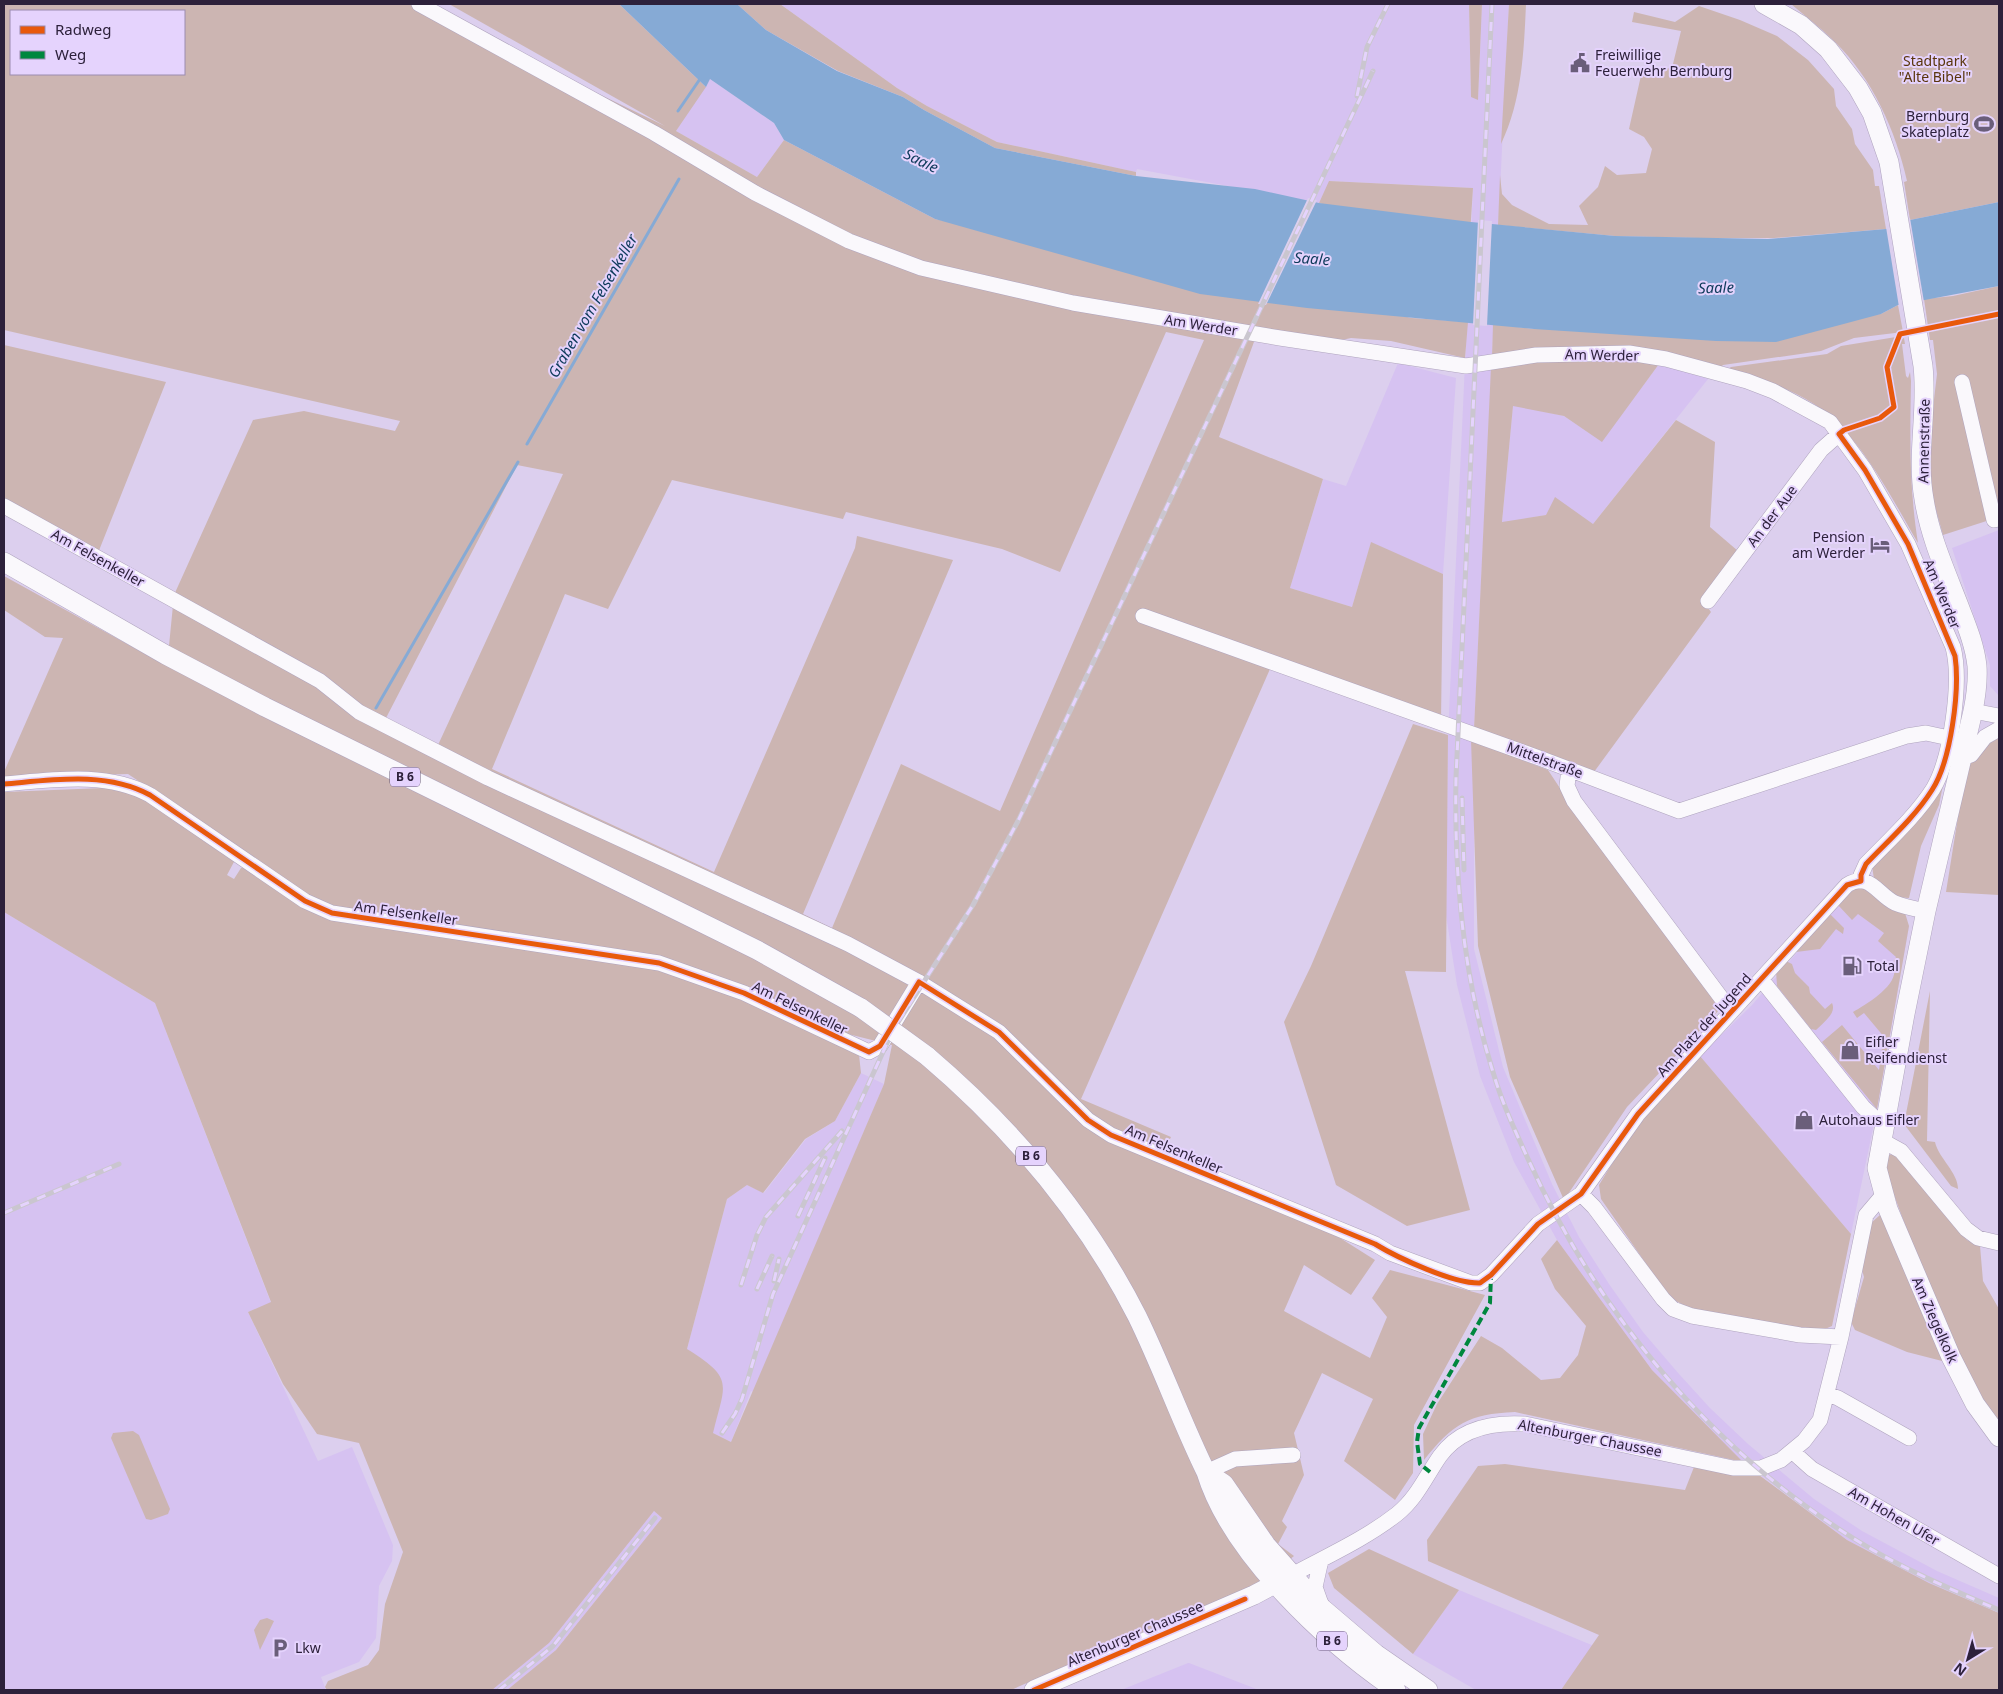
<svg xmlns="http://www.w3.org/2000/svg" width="2003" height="1694" font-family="'Noto Sans',sans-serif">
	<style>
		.built { fill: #d6c2f1 }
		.green { fill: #ccb5b2; fill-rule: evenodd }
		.water { fill: #86aad5 }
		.pier { fill: #dccfee }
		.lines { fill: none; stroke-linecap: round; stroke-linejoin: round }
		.stream { stroke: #86aad5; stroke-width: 3 }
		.minor-casing { stroke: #afa4be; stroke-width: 16 }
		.major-casing { stroke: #afa4be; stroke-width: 20 }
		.minor { stroke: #faf8fc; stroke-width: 15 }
		.major { stroke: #faf8fc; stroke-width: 19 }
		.rail-casing { stroke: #cac6cf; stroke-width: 5 }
		.rail { stroke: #e5d3fd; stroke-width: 3; stroke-dasharray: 9; stroke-linecap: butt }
		.major-bridge-casing { stroke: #afa4be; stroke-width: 20; stroke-linecap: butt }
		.major-bridge { stroke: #faf8fc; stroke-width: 19 }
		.quiet { stroke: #00873e; stroke-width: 4; stroke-dasharray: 8 4; stroke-linecap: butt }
		.cycleway-casing { stroke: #e5d3fd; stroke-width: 8 }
		.cycleway { stroke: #e8590c; stroke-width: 5 }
		.labels { text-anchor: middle; stroke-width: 4; stroke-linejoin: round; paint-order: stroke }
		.shield { fill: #e5d3fd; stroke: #645675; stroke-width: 1 }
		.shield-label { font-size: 12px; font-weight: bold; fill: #2d213b }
		.poi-label { font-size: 14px; fill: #2d213b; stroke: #e5d3fd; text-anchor: start }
		.park-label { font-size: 14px; fill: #59350b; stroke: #e5d3fd }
		.street-label { font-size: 14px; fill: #2d213b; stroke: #e5d3fd }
		.water-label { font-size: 15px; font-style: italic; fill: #0d3a5a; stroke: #e5d3fd }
	</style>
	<rect width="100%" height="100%" fill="#dccfee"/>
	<path class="built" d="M780,4H1469L1471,96L1478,100L1482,4H1509L1474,729V949L1503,1067L1552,1184L1579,1237L1609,1284L1643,1332L1679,1374L1710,1408L1748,1444L1814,1499L1862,1531L1937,1571L1999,1598V1613L1929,1583L1847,1540L1743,1462L1675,1394L1652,1370L1557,1240L1514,1162L1480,1076L1457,985L1446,915L1448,735L1473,188L1330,181L1319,203L1137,169L1136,172L997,142L927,106L897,88Z
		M710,79L774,123L784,140L757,177L676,131Z
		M1398,363L1456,378L1443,574L1371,543L1352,607L1290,588L1323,479L1346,486Z
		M1659,364L1708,379L1593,524L1546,515L1502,523L1513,405L1564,416L1602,441Z
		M1999,530V696L1990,686V665L1952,548Z
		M1855,888L1909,926L1877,1109L1851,1234L1700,1056L1752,1005L1838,905Z
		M4,912L155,1003L271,1303L248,1312L318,1461L352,1447L393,1545L392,1561L379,1586L376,1638L359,1662L321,1677L326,1690H4Z
		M861,1073L884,1084L754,1392L751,1391L731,1442L713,1433L687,1349L727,1199L747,1185L764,1193L806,1139L835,1121Z
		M654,1511L662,1518L556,1650L507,1690H492L549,1643Z
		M1459,1590L1594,1646L1561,1690H1476L1413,1654Z
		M1188,1663H1189L1259,1690H1121Z"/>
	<path class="green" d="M4,4H413L665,126L449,4H619L706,87L676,131L757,177L784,140L935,219L1412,318L1468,322L1465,358L1391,341L1351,338L1337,341L1258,331L1219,437L1323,479L1290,588L1352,607L1371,542L1443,574L1441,720L1270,669L1081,1099L1171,1137L1159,1161L1321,1226L1375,1260L1351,1295L1304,1265L1284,1311L1370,1358L1387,1317L1372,1298L1390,1270L1485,1295L1414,1425L1413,1473L1395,1500L1344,1461L1373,1399L1322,1373L1294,1433L1304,1475L1282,1521L1287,1527L1278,1544L1294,1556L1259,1585L1183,1614L1011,1690H507L556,1650L662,1518L654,1511L549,1643L492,1690H327L325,1687L328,1681L368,1665L379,1650L385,1604L403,1552L359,1443L317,1434L283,1384L248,1312L271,1302L155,1003L4,912V792L128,787L235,860L227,875L234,879L241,868L249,866L318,915L335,921L663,970L716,988L859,1055L861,1073L835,1121L805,1139L763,1193L747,1185L727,1199L687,1349C735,1379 725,1383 713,1433L731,1442L884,1084L892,1045L844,1033L674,965L329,908L128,774L4,778V772L63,638L45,637L4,610V576L167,666L174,595L253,420L304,411L395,431L400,421L4,330ZM11,11H184V74H11ZM1166,332L1204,340L1000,811L901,764L832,928L803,914L953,560L857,536L855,548L714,872L492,769L565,594L608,609L672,480L843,519L846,512L1002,549L1060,572ZM517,465L563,474L438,745L386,718Z
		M737,4H780L897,88L927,106L997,142L1136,172V176L995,148L924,110L903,97L838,71L766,30Z
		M1469,4H1482L1478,100L1471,97Z
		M1509,4H1526C1524,50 1522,101 1501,144Z
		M1791,4H1999V202L1910,220L1904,182L1907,181C1896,131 1872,78 1835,42C1821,28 1805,16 1791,4Z
		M1699,6L1740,20L1777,36L1808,60L1834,89L1836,106L1852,129L1855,144L1873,170L1875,186H1879L1886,229L1774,238H1698L1615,236L1498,225L1500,175L1502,194L1512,205L1549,224L1588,225L1579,206L1598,187L1605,166L1617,175L1646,173L1652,149L1644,137L1629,129L1642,71L1672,68L1681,31L1632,22L1634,12L1675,22Z
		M1329,181L1473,188L1469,250L1319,203Z
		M1999,286V517L1943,535L1931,492L1930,474V433L1937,374L1933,340H1930L1924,299L1953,296Z
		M1898,305L1903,332L1854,338L1821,351L1723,365L1720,368L1670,356L1492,357L1493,324L1534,329L1881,314Z
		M1896,337L1900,340L1904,338L1905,344H1902L1906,376L1908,378L1910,372L1911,381C1910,438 1909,487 1918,543C1891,497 1860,434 1814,404C1787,387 1757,378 1726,370L1731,367L1827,354L1841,346Z
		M4,345L166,382L98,553L4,502Z
		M1541,359L1622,360L1659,364L1602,442L1564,416L1513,406L1502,522L1546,515L1555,497L1593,524L1676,420L1715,442L1710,527L1738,551L1703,601L1711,612L1594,772L1474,729L1491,367Z
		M1413,724L1448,735L1446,972L1405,971L1470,1210L1407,1226L1336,1185L1284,1022L1311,966Z
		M1999,736V895L1946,892L1965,773L1979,749Z
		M1471,740L1548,770L1577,814L1721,1008L1627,1107L1564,1200L1510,1077L1478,946Z
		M1944,780L1939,805L1921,846L1909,898L1895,897L1874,879L1872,866Z
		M1855,888H1863L1889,907L1905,913L1909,926L1877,1109L1822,1042L1842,1025L1879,1070L1882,1048L1879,1044L1885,1038L1864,1013L1857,1018L1853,1012C1867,1004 1904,982 1892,964L1896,957L1878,941L1884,933L1858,914L1852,920L1838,905Z
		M1831,915L1844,928L1843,934L1836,929L1820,949L1796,952L1825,916Z
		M1786,961L1792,964L1795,973L1809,987L1810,993L1825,1009L1832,1003C1837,1013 1823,1023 1816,1030L1811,1029L1777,986L1776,970Z
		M1930,991L1927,1141L1935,1142C1939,1159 1958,1172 1958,1189L1951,1186L1904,1124Z
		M1700,1056L1851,1234L1832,1326L1825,1329H1814L1701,1314L1670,1298L1601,1199L1599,1185L1633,1129Z
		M1894,1154L1901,1160L1967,1240L1980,1246L1983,1281L1999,1309V1425C1946,1349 1918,1257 1885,1171L1888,1155Z
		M1880,1215L1885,1221L1946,1362L1907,1352L1855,1330L1851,1322L1864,1277L1862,1270L1871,1223Z
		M1557,1240L1652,1370L1743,1462L1515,1412C1468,1414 1453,1424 1424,1460L1423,1434L1437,1404L1481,1336L1502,1348L1541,1380L1560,1378L1578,1355L1586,1326L1555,1289L1541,1259Z
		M133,1431L139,1435L170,1509L168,1514L151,1520L146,1519L111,1438L113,1433Z
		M1505,1464L1685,1490L1694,1467L1759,1475L1847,1540L1929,1583L1999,1613V1690H1561L1599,1635L1428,1561L1427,1540L1478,1466Z
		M1369,1549L1459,1590L1413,1654L1334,1588L1328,1573Z
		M267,1618L274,1621L260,1650L254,1630L260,1620Z"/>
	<path class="water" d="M619,4H737L766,30L837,71L903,97L924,110L995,148L1136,176L1255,189L1319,203L1471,222L1615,236L1768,239L1886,229L1910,220L1999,202V286L1898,305L1881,314L1776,342L1716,341L1534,329L1307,308L1200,294L935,219L784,140L774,123L710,79L706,87Z"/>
	<path class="pier" d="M1308,198L1317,200L1266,305L1258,304Z
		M1910,218L1924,302L1899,307L1886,227Z
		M1478,220L1492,221L1487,326L1473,325Z"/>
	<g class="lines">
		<path class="stream" d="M678,111L700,79
			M527,444L679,179
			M376,708L518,462"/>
		<defs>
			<path id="minor" d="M419,4L654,133L755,193L849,241L921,268L1073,303L1280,338L1466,366L1536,355L1629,353L1666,359L1747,381L1773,391L1830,422L1865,470L1908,544L1953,647C1962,681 1951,759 1933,789C1915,817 1888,841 1866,864L1861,875V881
				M1962,382L1994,520L1999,519
				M4,506L320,681L359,712L488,778L848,944L919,982L999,1032L1088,1120L1111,1135L1375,1244L1390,1253L1471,1283H1480L1491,1275L1538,1224L1581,1194L1638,1114L1847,885C1869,871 1878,895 1895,903C1905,907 1916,909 1926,911
				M1708,601L1821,450L1839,434
				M1143,616L1542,759L1679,811L1907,736L1926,733L1949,738
				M1973,711L1999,716
				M1962,758L1971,755L1985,737L1999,729
				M1569,769L1567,786L1574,801L1731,1011
				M4,784C52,780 106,771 150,795L305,901L332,913L659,963L744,993L869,1052L880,1046L919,982
				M1761,979L1863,1107L1876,1119L1885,1122
				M1881,1140L1901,1151L1966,1229L1978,1238L1999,1243
				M1581,1194L1594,1207L1663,1299L1673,1309L1692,1316L1800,1335L1841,1337
				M1827,1394L1838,1398L1909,1438
				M1793,1452L1812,1469L1999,1576
				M1206,1472L1235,1459L1293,1455
				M1292,1575C1327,1556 1365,1539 1397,1514C1417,1498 1426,1476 1440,1456C1460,1428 1493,1422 1525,1424L1733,1468H1761L1781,1460L1804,1441L1820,1420L1841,1337L1866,1215L1883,1195
				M1321,1604L1315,1587L1321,1560"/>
			<path id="major" d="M1764,4L1801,25L1828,49L1858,88L1872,113L1889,162L1923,366C1928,411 1916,455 1924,499C1930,538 1947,574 1961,611C1968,629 1975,647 1977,666C1978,681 1976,696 1973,711L1926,911L1905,1014L1877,1168L1888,1209L1951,1357L1975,1404L1999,1437
				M4,562L166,655L265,707L757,950L861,1008
				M927,1056C1014,1130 1085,1214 1137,1316C1162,1367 1181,1421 1206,1472C1231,1554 1327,1643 1396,1690
				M1206,1472L1224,1484L1266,1545L1322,1608L1376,1654L1428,1690
				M1034,1690L1254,1595L1286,1578"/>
		</defs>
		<use href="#minor" class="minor-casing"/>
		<use href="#major" class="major-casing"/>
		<use href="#minor" class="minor"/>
		<use href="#major" class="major"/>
		<defs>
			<path id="rail" d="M1492,4L1456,777C1454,877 1463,977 1493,1072C1502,1103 1516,1133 1529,1161C1599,1315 1711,1450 1856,1540C1901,1568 1950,1589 1999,1610
				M1357,96L1367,47L1388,4
				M1462,798L1464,870
				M4,1213L119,1164
				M798,1216L825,1158
				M774,1281L779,1259
				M741,1285L757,1235L766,1217L842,1131
				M757,1289L772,1256
				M722,1433L735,1414L742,1399L773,1294L893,1030L973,905L1018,821L1373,71
				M499,1690L553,1646L655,1518"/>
		</defs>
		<use href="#rail" class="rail-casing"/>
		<use href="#rail" class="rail"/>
		<defs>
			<path id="major-bridge" d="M861,1008L927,1056"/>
		</defs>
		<use href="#major-bridge" class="major-bridge-casing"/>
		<use href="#major-bridge" class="major-bridge"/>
		<path class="quiet" d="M1430,1472L1420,1464L1417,1442L1419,1428L1490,1303L1491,1275"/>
		<defs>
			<path id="cycleway" d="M4,784C52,780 106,771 150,795L305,901L332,913L659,963L744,993L869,1052L880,1046L919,982L999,1032L1088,1120L1111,1135L1375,1244C1398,1258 1454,1284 1480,1283L1491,1275L1538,1224L1581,1194L1638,1114L1847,885L1861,881V875L1866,864C1888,841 1915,817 1932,790C1951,761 1960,690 1955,656L1908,544L1865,470L1839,434L1844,430L1880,418L1894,407L1887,367L1900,334L1999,314
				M1034,1690L1245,1599"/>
		</defs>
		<use href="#cycleway" class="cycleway-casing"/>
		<use href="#cycleway" class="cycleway"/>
	</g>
	<defs>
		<symbol id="civic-bare" viewBox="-9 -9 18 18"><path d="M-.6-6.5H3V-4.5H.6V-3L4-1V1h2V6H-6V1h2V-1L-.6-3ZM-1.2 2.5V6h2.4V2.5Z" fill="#6a5e7a" stroke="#e5d3fd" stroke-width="2.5" paint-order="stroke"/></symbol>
		<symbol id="stadium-bare" viewBox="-9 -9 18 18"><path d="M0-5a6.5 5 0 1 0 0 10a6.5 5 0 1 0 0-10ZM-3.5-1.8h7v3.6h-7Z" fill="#6a5e7a" stroke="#e5d3fd" stroke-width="2.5" paint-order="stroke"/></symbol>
		<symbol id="hotel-bare" viewBox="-9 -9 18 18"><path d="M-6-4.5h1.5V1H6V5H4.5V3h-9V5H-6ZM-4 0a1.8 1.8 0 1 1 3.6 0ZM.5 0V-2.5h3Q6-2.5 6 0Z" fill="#6a5e7a" stroke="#e5d3fd" stroke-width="2.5" paint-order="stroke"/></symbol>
		<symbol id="fuel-bare" viewBox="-9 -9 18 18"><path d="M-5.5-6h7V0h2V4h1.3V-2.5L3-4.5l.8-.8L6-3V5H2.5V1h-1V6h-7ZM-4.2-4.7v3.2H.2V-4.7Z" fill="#6a5e7a" stroke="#e5d3fd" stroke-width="2.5" paint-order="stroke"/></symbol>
		<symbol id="shop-bare" viewBox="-9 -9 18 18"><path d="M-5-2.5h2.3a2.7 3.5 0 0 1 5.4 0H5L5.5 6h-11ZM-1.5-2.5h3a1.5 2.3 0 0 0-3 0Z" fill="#6a5e7a" stroke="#e5d3fd" stroke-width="2.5" paint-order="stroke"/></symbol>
		<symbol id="parking-bare" viewBox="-9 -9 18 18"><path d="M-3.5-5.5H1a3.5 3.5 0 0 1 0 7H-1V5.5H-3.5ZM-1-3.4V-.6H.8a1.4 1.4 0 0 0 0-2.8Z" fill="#6a5e7a" stroke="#e5d3fd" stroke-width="2.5" paint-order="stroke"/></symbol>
	</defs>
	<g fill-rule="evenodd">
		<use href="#civic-bare" x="1566" y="49" width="28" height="28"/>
		<use href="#stadium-bare" x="1970" y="110" width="28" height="28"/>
		<use href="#hotel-bare" x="1866" y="531" width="28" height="28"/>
		<use href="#fuel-bare" x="1838" y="952" width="28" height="28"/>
		<use href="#shop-bare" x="1836" y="1036" width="28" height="28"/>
		<use href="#shop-bare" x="1790" y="1106" width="28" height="28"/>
		<use href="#parking-bare" x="266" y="1634" width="28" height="28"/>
	</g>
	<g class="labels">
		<g class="shield">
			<rect x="390" y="767.5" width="30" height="19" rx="4"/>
			<rect x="1016" y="1146.5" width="30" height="19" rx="4"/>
			<rect x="1317" y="1631.5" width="30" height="19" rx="4"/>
		</g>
		<g class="shield-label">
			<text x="405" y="781">B 6</text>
			<text x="1031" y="1160">B 6</text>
			<text x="1332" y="1645">B 6</text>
		</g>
		<g class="poi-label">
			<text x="1595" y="60">Freiwillige<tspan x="1595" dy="16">Feuerwehr Bernburg</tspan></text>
			<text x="1969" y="121" text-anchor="end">Bernburg<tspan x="1969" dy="16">Skateplatz</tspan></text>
			<text x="1865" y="542" text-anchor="end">Pension<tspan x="1865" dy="16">am Werder</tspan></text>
			<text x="1867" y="971">Total</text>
			<text x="1865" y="1047">Eifler<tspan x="1865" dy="16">Reifendienst</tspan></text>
			<text x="1819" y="1125">Autohaus Eifler</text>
			<text x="295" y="1653">Lkw</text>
		</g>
		<g class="park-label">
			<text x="1935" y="66">Stadtpark<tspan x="1935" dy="16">"Alte Bibel"</tspan></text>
		</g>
		<g class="street-label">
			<text transform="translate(1201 325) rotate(9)" y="5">Am Werder</text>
			<text transform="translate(1602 355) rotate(1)" y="5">Am Werder</text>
			<text transform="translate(1924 441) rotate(-89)" y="5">Annenstraße</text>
			<text transform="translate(1772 516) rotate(-53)" y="5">An der Aue</text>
			<text transform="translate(98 558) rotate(29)" y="5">Am Felsenkeller</text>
			<text transform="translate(1942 594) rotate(67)" y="5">Am Werder</text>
			<text transform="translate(1545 760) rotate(20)" y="5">Mittelstraße</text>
			<text transform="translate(406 913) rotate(8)" y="5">Am Felsenkeller</text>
			<text transform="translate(800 1008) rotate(26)" y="5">Am Felsenkeller</text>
			<text transform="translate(1704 1025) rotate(-48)" y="5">Am Platz der Jugend</text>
			<text transform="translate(1174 1149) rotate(23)" y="5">Am Felsenkeller</text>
			<text transform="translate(1935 1320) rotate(66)" y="5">Am Ziegelkolk</text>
			<text transform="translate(1590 1438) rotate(11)" y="5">Altenburger Chaussee</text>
			<text transform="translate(1894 1516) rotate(30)" y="5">Am Hohen Ufer</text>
			<text transform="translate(1135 1634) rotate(-23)" y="5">Altenburger Chaussee</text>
		</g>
		<g class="water-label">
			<text transform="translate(921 161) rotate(26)" y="5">Saale</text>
			<text transform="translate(1312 259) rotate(4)" y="5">Saale</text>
			<text transform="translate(1716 288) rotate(-2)" y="5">Saale</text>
			<text transform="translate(593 306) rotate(-60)" y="5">Graben vom Felsenkeller</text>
		</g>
	</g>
	<rect width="2003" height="1694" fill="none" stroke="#2d213b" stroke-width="10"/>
	<rect x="10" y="10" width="175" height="65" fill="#e5d3fd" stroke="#9b8caf"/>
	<rect x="20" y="26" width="25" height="8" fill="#e8590c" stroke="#9b8caf"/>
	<text x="55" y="35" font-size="15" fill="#2d213b">Radweg</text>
	<rect x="20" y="51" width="25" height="8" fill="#00873e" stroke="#9b8caf"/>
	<text x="55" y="60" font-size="15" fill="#2d213b">Weg</text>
	<g transform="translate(1968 1659) rotate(217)" stroke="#e5d3fd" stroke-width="4" paint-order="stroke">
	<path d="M0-4L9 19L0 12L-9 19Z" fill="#2d213b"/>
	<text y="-8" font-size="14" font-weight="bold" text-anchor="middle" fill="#2d213b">N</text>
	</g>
</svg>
